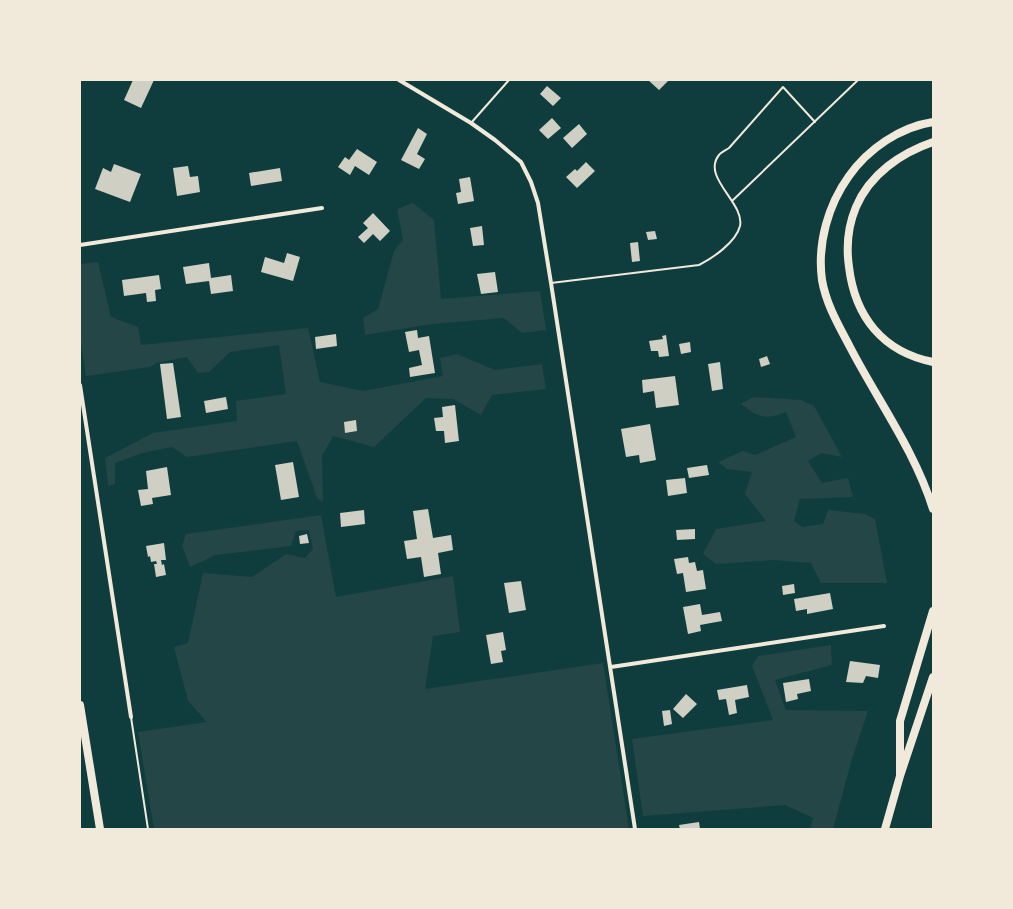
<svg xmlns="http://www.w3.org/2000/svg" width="1013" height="909" font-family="'Nunito Sans',sans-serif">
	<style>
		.green { fill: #244646 }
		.building { fill: #cfcfc3 }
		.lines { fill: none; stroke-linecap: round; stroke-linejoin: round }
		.service { stroke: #f1e9da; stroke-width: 2 }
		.minor { stroke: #f1e9da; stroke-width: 4 }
		.motorway { stroke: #f1e9da; stroke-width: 8 }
	</style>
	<rect width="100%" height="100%" fill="#0f3d3e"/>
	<path class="green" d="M413,203L434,220L441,299L540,291L546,330L522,333L504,318L432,324L365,335L363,318L378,309L394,251L403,240L397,209Z
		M98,262L111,317L138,327L141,345L308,328L320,382L363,391L443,376L440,358L457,354L495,370L542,364L546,389L492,395L481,415L453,399L426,398L374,447L333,436L322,456L323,502L317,498L297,441L187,457L172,447L142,453L115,463V484L108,486L105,458L153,433L237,421L236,401L286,394L279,345L230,352L209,372L198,373L187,357L156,363L150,367L86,376L80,336V264Z
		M753,397L801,400L814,406L842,457L821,453L808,461L822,483L848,478L853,497L800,499L794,521L802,527L823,524L828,510L865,514L875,519L887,583H821L811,563L773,560L716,564L703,554L716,529L766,521L745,494L752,472L727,469L718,462L743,451L755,455L796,437L786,412C765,420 759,418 741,404Z
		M321,515L336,597L453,576L460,632L433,636L425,689L603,663L629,829H154L138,732L207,722L188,701L174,647L188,643L203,573L252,577L286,554L305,558L313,549L309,530L296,531L291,546L216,555L190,567L182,546L186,534Z
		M831,645L832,665L775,680L786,710L868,711L852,759L833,829H810L813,818L785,805L643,816L632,739L773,720L752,666L758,656Z"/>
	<path class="building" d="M133,80H154L141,108L124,100Z
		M648,80H669L659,90Z
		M547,86L561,98L553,106L540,94Z
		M552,118L561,128L548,139L539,130Z
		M579,124L587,134L572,148L563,138Z
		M418,128L427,134L417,154L425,159L419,169L401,160Z
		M357,149L377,162L369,175L355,166L350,175L338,167L345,157L349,160Z
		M586,162L595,171L577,188L566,177L575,169L577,171Z
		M114,164L141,174L130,202L95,189L103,168L111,172Z
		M188,166L190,177L198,176L200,192L177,196L173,168Z
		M280,168L282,181L251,186L249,173Z
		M470,177L474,201L458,204L456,193L461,192L459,179Z
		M373,213L390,231L380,241L373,234L364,243L358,237L368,228L363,223Z
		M482,226L484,245L473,246L470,228Z
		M655,231L657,239L648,240L646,232Z
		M638,242L640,261L632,262L630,243Z
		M287,253L300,257L293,281L261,272L265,257L284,263Z
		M209,263L211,278L231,275L233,291L211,294L209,281L186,284L183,267Z
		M495,272L498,292L481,294L477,274Z
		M159,275L161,289L155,290L156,301L147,302L146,293L124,296L122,280Z
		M417,330L418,338L429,336L435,373L410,377L409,368L422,365L419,350L409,352L405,332Z
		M336,334L337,346L316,349L315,337Z
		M666,335L669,356L659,357L658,351H651L649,341L663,339L662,336Z
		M690,342L691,352L681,354L679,344Z
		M767,356L770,364L761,367L759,359Z
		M720,362L723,389L712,391L708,364Z
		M173,363L181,417L167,419L160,364Z
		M675,376L679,405L656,408L654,391L643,393L642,380Z
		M226,397L228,409L206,413L204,401Z
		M455,405L459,441L445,443L444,431H436L434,418L443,417L442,407Z
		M356,420L357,431L345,433L344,422Z
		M650,424L656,460L640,463L639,455L626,457L621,429Z
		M293,462L299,497L281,500L275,465Z
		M707,465L709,475L689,478L687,468Z
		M167,467L171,495L152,498L153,504L141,506L138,490L148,489L146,471Z
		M685,478L687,493L668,496L666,480Z
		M428,509L433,538L451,535L453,550L438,553L441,574L424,577L421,557L407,559L404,541L417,539L413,511Z
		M364,510L365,524L341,527L340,513Z
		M695,529V539L677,540L676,530Z
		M307,534L309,543L300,544L299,536Z
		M164,543L166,560H161L162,565L164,564L166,575L156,577L154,564H157L156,561L151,562L150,556L148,557L146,546Z
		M688,557L689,563L695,562L697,571L703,570L706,589L686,592L683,573L677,574L674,559Z
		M521,581L526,610L509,613L504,583Z
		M794,584L795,593L783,595L782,586Z
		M830,593L833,609L807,614V609L796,611L794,599Z
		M700,604L702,615L720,612L722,621L700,625L701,631L688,634L683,607Z
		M503,632L506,650L501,651L503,662L491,664L486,635Z
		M850,661L880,665L878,678L866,676L863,683L846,682Z
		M809,679L811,691L797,694L798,699L786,702L783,683Z
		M747,685L749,697L735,700L737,713L729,715L726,699L719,700L717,690Z
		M686,694L697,704L683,718L673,709Z
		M670,710L672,724L664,726L662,711Z
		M699,822L700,829H680L679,825Z"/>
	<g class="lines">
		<path class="service" d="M471,123L509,80
			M732,201L858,80
			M551,283L699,265C713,258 736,242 740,226C745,203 701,177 719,155C721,152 726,150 729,148L783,87L815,122
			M131,717L148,829"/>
		<path class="minor" d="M399,80L471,123L495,140L521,162L531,182L538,203L551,283L635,829
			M80,245L322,208
			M80,385L131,717
			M611,667L884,626"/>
		<path class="motorway" d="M933,122C900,127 868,149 849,176C828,205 817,244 822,280C826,304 839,326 850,347C878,401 915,451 933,509
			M933,142C901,153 870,174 856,207C848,226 846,246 849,267C855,317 883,352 933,362
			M80,705L100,829
			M900,776V721L933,611
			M885,829L900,776L933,677"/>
	</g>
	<rect width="1013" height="909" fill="none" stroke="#f1e9da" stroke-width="162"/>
</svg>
